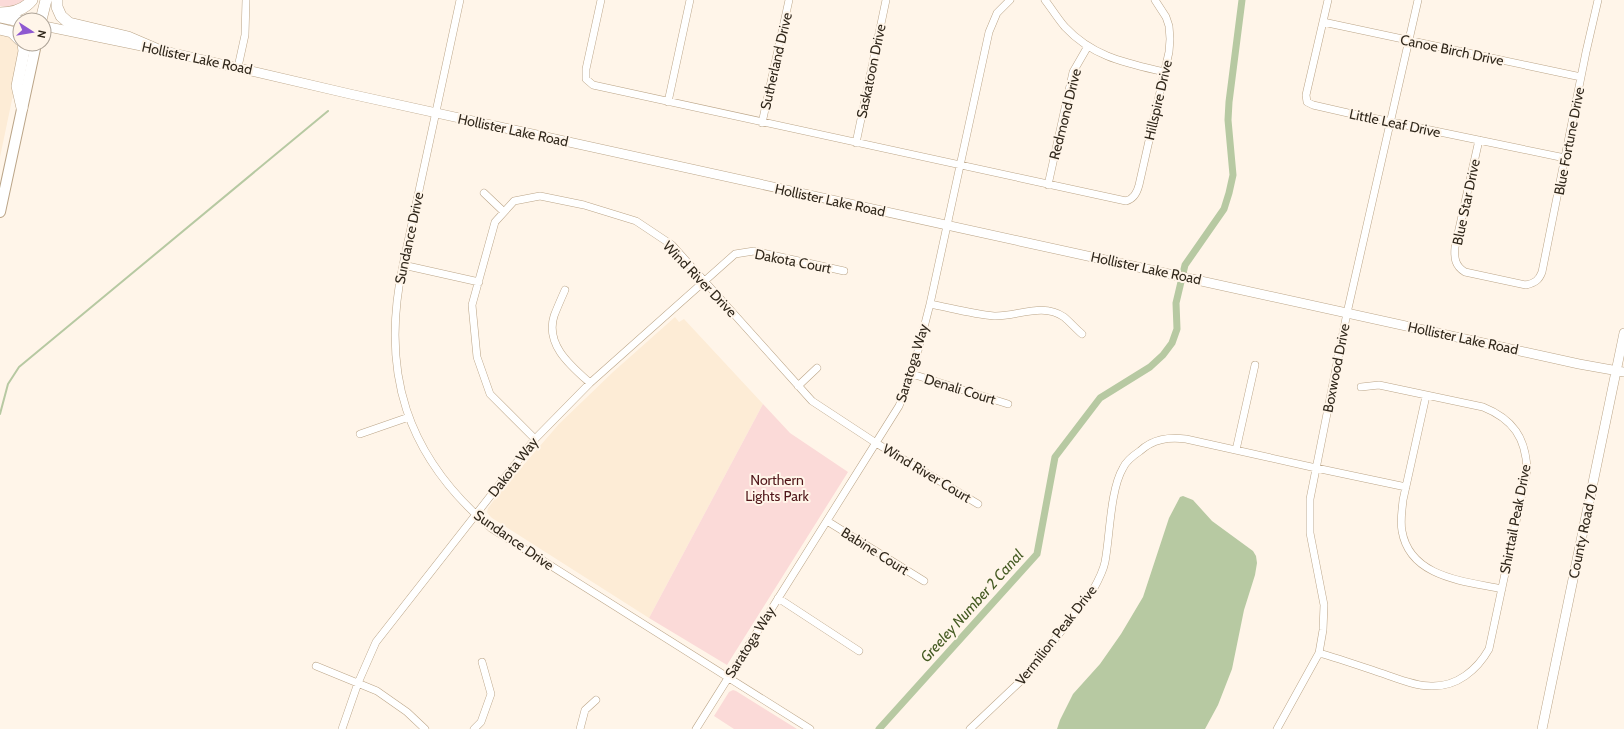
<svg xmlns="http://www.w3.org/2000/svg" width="1624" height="729" font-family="Cabin,sans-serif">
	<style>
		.built { fill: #fdecd6 }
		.green { fill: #fbdad8 }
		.water { fill: #b7c9a2 }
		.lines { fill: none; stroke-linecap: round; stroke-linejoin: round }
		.stream { stroke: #b7c9a2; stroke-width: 2 }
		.canal { stroke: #b7c9a2; stroke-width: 7 }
		.minor-casing { stroke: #bba588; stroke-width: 8 }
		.tertiary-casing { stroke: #bba588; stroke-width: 10 }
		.secondary-casing { stroke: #bba588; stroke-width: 12 }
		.primary-casing { stroke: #bba588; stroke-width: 12 }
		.minor { stroke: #fff; stroke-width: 7 }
		.tertiary { stroke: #fff; stroke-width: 9 }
		.secondary { stroke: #fff; stroke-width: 10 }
		.primary { stroke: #fff; stroke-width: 11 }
		.labels { text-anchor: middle; stroke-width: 4; stroke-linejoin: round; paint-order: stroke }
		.street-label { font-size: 14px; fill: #31281c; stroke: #fff5e9 }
		.park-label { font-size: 14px; fill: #501619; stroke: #fff5e9 }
		.water-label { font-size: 15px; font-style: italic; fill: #455b22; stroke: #fff5e9 }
	</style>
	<rect width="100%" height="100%" fill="#fff5e9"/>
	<path class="built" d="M0,32L16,37L22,52L0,157Z
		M675,317L679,322L684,319L763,404L649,618L492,518L489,515L487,512L488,508L500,492L559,424L613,372Z"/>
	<path class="green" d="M0,0H28L13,8L0,6Z
		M763,404L790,433L848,472L727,665L649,618Z
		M733,690L736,691L797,729H734L714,716L729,692Z"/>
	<path class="water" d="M1183,496L1193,500L1212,521L1253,551L1256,556L1257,563L1255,575L1244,610L1232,669L1218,705L1205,729H1057L1060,720L1073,694L1100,664L1121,634L1143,597L1169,518L1180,497Z"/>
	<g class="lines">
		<path class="stream" d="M0,414L8,384L19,367L328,111"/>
		<path class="canal" d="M879,729L1037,554L1055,457L1100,398L1150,367L1163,355L1172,343L1177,329L1176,303L1185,265L1224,209L1229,193L1233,175L1228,120L1229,102L1242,0"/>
		<defs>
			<path id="minor" d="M460,0L403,265C380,372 406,456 491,528L810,729
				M601,0L586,69V79L593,85L1126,201C1134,199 1137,193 1139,185L1169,52L1170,39L1169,26L1166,17L1155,0
				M1045,0C1052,9 1058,19 1065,27C1093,57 1126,63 1164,72
				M1328,0L1306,95L1307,102L1313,105L1348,113L1565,158
				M1323,22L1581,77
				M238,67L245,35L246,0
				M668,102L690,0
				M762,123L789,0
				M1479,140L1455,247C1454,258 1455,266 1465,272L1526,285C1535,283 1539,280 1542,272L1586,52L1598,0
				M856,143L886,0
				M1048,185L1073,72L1088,46
				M484,193L504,212
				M403,265L479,282
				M565,290C561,299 557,308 554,316C545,345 571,366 590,383
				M930,304C951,308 972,314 994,316C1017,317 1042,302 1064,317C1070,322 1076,329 1082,334
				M912,374L1008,404
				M798,386L817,368
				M1426,396L1403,500C1402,511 1400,521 1402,531C1410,578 1465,581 1502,589
				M360,434L409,417
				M535,439L490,394L477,357L472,305L495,222L514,201L540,196L584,205L636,221L672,245L812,401L876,443L978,504
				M1236,450L1255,365
				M827,521L924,581
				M778,598L859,651
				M1319,653C1340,659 1360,666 1381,673C1396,678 1414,686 1431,686C1457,687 1477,670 1489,649L1527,470C1526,438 1513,419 1483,407L1379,385L1361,387
				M316,666L377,691L407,712L425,729
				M342,729L358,683L376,642L535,439L590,383L735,254L754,251L844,271
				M474,729L481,722L491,694L482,662
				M580,729L585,710L596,700
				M696,729L899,406L912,374L930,304L989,32L997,13L1010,0
				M970,729L1028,674L1093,590C1098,581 1103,572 1105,562C1110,536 1110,490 1123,468C1126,461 1134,455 1140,451C1153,439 1168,437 1186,439L1316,468L1406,487
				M1277,729L1319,653L1323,630L1324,605L1310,533V499L1347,313L1418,0"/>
			<path id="tertiary" d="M44,26L156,49L350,94L1579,364L1624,372
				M1542,729L1624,333"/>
			<path id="secondary" d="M0,212L36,44"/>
			<path id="primary" d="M57,0V7L61,16L69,23L128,37L156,49
				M0,13C13,13 24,10 32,0
				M0,17L20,21
				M41,20L46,0
				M0,29L12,32L20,40
				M22,108L17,86L24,51L23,44"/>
		</defs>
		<use href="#minor" class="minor-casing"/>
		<use href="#tertiary" class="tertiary-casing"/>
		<use href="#secondary" class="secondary-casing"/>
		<use href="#primary" class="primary-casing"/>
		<use href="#minor" class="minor"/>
		<use href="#tertiary" class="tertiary"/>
		<use href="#secondary" class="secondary"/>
		<use href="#primary" class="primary"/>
	</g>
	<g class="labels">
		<g class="street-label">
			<text transform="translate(1452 50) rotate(12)" y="5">Canoe Birch Drive</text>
			<text transform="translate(197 58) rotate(12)" y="5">Hollister Lake Road</text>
			<text transform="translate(776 61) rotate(-77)" y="5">Sutherland Drive</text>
			<text transform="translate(871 71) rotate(-78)" y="5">Saskatoon Drive</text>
			<text transform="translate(1158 100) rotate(-77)" y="5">Hillspire Drive</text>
			<text transform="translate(1065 114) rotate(-76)" y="5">Redmond Drive</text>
			<text transform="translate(1395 123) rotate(12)" y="5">Little Leaf Drive</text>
			<text transform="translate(513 130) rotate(12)" y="5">Hollister Lake Road</text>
			<text transform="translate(1569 141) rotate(-79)" y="5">Blue Fortune Drive</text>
			<text transform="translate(830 200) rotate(12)" y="5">Hollister Lake Road</text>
			<text transform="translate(1466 202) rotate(-78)" y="5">Blue Star Drive</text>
			<text transform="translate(409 238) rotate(-78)" y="5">Sundance Drive</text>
			<text transform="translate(793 261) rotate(11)" y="5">Dakota Court</text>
			<text transform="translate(1146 268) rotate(12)" y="5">Hollister Lake Road</text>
			<text transform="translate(700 279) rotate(46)" y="5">Wind River Drive</text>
			<text transform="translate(1463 338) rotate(12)" y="5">Hollister Lake Road</text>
			<text transform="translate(912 363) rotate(-73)" y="5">Saratoga Way</text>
			<text transform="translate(1336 368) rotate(-79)" y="5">Boxwood Drive</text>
			<text transform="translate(960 389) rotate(17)" y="5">Denali Court</text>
			<text transform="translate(513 467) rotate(-52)" y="5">Dakota Way</text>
			<text transform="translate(927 473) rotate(31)" y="5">Wind River Court</text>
			<text transform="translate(1515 519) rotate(-79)" y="5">Shirttail Peak Drive</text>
			<text transform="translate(1583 531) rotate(-78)" y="5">County Road 70</text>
			<text transform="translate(514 540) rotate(35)" y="5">Sundance Drive</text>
			<text transform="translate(875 551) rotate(32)" y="5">Babine Court</text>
			<text transform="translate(1056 635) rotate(-52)" y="5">Vermilion Peak Drive</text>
			<text transform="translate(750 642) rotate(-58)" y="5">Saratoga Way</text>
		</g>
		<g class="park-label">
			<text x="777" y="485">Northern<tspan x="777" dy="16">Lights Park</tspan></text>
		</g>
		<g class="water-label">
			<text transform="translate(972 606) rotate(-48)" y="5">Greeley Number 2 Canal</text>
		</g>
	</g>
	<g transform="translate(32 32) rotate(102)"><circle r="19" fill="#fff5e9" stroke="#ada397"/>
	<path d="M0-3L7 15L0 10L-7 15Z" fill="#8e59d1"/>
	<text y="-6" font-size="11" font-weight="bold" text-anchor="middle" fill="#31281c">N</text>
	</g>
</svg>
